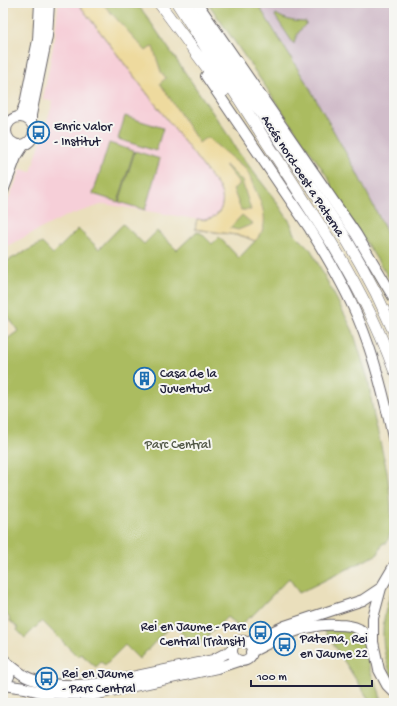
<svg xmlns="http://www.w3.org/2000/svg" width="397" height="706" font-family="'Gochi Hand',sans-serif">
	<style>
		.built { fill: #f6cfd8 }
		.industrial { fill: #d1bdca }
		.green { fill: #abbc60; stroke: #666f4e }
		.sand { fill: #eeda9e; stroke: #887e6c; fill-rule: evenodd }
		.lines { fill: none; stroke-linecap: round; stroke-linejoin: round }
		.secondary-casing { stroke: #686468; stroke-width: 12 }
		.primary-casing { stroke: #686468; stroke-width: 12 }
		.secondary { stroke: #fff; stroke-width: 10 }
		.primary { stroke: #fff; stroke-width: 11 }
		.labels { text-anchor: middle; stroke-width: 4; stroke-linejoin: round; paint-order: stroke }
		.poi-label { font-size: 13px; fill: #22223b; stroke: #f6f6f2; text-anchor: start }
		.street-label { font-size: 13px; fill: #22223b; stroke: #f6f6f2 }
		.park-label { font-size: 13px; fill: #525848; stroke: #f6f6f2 }
	</style>
	<rect width="100%" height="100%" fill="#f6f6f2"/>
	<filter id="ink" filterUnits="userSpaceOnUse"><feTurbulence type="fractalNoise" baseFrequency=".025" numOctaves="2"/><feDisplacementMap in="SourceGraphic" scale="8" xChannelSelector="R" yChannelSelector="G"/><feConvolveMatrix kernelMatrix="1 2 1 2 8 2 1 2 1" color-interpolation-filters="sRGB"/></filter>
	<filter id="wash" filterUnits="userSpaceOnUse"><feTurbulence type="fractalNoise" baseFrequency=".012" numOctaves="4" result="noise"/><feDisplacementMap in="SourceGraphic" scale="16" xChannelSelector="R" yChannelSelector="G"/><feGaussianBlur stdDeviation="0.9" result="paint"/><feColorMatrix in="noise" values="0 0 0 0 0 0 0 0 0 0 0 0 0 0 0 0 0 1.4 0 .05"/><feComposite in="paint" operator="in"/></filter>
	<g filter="url(#wash)">
		<rect width="100%" height="100%" fill="#eadfbc"/>
		<path class="built" d="M59,3H78L218,186L222,192L223,205L219,211L215,216L210,219L201,220L104,204L64,217L3,248V211L10,196L21,169L31,172L53,102L43,99L55,36L58,6Z"/>
		<path class="industrial" d="M244,3H394V269Z"/>
		<path class="green" d="M78,3H136L145,14L230,138L235,148L276,201L290,222L295,234L311,250L347,319L353,331L368,379L374,417L387,471L391,505V530L387,543H383L378,554L299,593L289,578L250,618L249,617L239,627L227,617L197,647L172,624L139,659L125,645L105,665L101,662L96,667L81,654L78,657L42,621L25,638L17,630L18,628L9,620L10,618L3,611V342L18,331L3,309V263L42,243L53,254L78,229L99,249L123,224L144,244L157,231L177,250L196,232L201,233L212,244L219,237L239,258L255,241L243,236L195,229L197,219C219,224 229,203 218,186Z
			M208,3H257L309,87L356,171L385,229L394,249V286L365,241L336,197L329,179Z
			M276,14C285,20 295,22 306,22L307,23C300,30 297,33 294,44L293,43L275,16Z
			M125,116L163,128L156,151L118,139Z
			M109,143L134,151L118,202L93,194Z
			M135,151L160,159L145,210L119,202Z
			M394,586V679C390,673 388,666 386,659C380,634 383,610 394,586Z
			M324,630C335,630 351,629 361,636C367,640 366,655 368,662C369,668 371,674 374,680C378,689 381,692 380,703H371Z"/>
		<path class="sand" d="M78,3H102L146,51L150,48L153,47L161,72L166,78L160,83L199,143L204,139L208,138C217,146 226,153 234,160C237,163 242,165 244,167C249,172 251,181 254,187C262,205 272,224 255,241L243,236L195,229L197,219C219,224 229,203 218,186ZM225,165L227,166L242,181L251,210H241L233,189L240,184ZM242,215L253,224L238,230L230,228Z"/>
	</g>
	<g filter="url(#ink)">
		<g class="lines">
			<defs>
				<path id="secondary" d="M197,3L356,234L394,298
					M206,76L310,229C328,258 345,287 358,318C375,358 385,400 394,442
					M6 131a14 14 0 1 1 28 0a14 14 0 1 1-28 0Z
					M20,117L25,104L38,40L40,3
					M31,122V115L47,36L49,3
					M3,167L12,143
					M3,191L16,157L23,146
					M394,566L381,588L373,618V642L379,670L387,685L394,692
					M232 651a10 10 0 1 1 20 0a10 10 0 1 1-20 0Z
					M247,643L285,626L363,600L381,588
					M251,652C279,638 306,622 338,625C345,625 353,626 359,629C364,632 369,638 373,642
					M3,659C12,665 12,678 3,684
					M9,664C15,669 22,675 29,678C49,687 82,686 103,683L213,660L232,650
					M3,685L25,688L44,693L93,695L217,668L238,661"/>
				<path id="primary" d="M159,3L224,91
					M177,3L331,242C356,283 378,325 394,370
					M187,6L230,67L342,232L360,263L376,293L394,332"/>
			</defs>
			<use href="#secondary" class="secondary-casing"/>
			<use href="#primary" class="primary-casing"/>
			<use href="#secondary" class="secondary"/>
			<use href="#primary" class="primary"/>
		</g>
	</g>
	<defs>
		<symbol id="bus-ring" viewBox="-11 -11 22 22"><circle r="9.5" fill="#f6f6f2" stroke="#1f6fb2" stroke-width="1.5"/><path d="M-5-6H5V4H4V6H2V4H-2V6H-4V4H-5ZM-3.5-4V0h7V-4ZM-3.5 1.2v1.5H-2V1.2ZM2 1.2v1.5H3.5V1.2Z" fill="#1f6fb2"/></symbol>
		<symbol id="building-ring" viewBox="-11 -11 22 22"><circle r="9.5" fill="#f6f6f2" stroke="#1f6fb2" stroke-width="1.5"/><path d="M-4-6H4V6H1V3H-1V6H-4ZM-2.5-4.3h1.7v1.8h-1.7ZM.8-4.3h1.7v1.8H.8ZM-2.5-1h1.7V.8h-1.7ZM.8-1h1.7V.8H.8Z" fill="#1f6fb2"/></symbol>
	</defs>
	<g fill-rule="evenodd">
		<use href="#bus-ring" x="26" y="120" width="25" height="25"/>
		<use href="#building-ring" x="132" y="366" width="25" height="25"/>
		<use href="#bus-ring" x="248" y="620" width="25" height="25"/>
		<use href="#bus-ring" x="272" y="632" width="25" height="25"/>
		<use href="#bus-ring" x="34" y="666" width="25" height="25"/>
	</g>
	<g class="labels">
		<g class="poi-label">
			<text x="54" y="130">Enric Valor<tspan x="54" dy="15">- Institut</tspan></text>
			<text x="160" y="377">Casa de la<tspan x="160" dy="15">Juventud</tspan></text>
			<text x="246" y="630" text-anchor="end">Rei en Jaume - Parc<tspan x="246" dy="15">Central (Trànsit)</tspan></text>
			<text x="300" y="642">Paterna, Rei<tspan x="300" dy="15">en Jaume 22</tspan></text>
			<text x="62" y="677">Rei en Jaume<tspan x="62" dy="15">- Parc Central</tspan></text>
		</g>
		<g class="street-label">
			<text transform="translate(304 175) rotate(57)" y="5">Accés nord-oest a Paterna</text>
		</g>
		<g class="park-label">
			<text x="178" y="448">Parc Central</text>
		</g>
	</g>
	<rect width="397" height="706" fill="none" stroke="#f6f6f2" stroke-width="16"/>
	<path d="M251 680v6h121v-6" fill="none" stroke="#22223b" stroke-width="2"/>
	<text x="257" y="680" font-size="12" fill="#22223b" stroke="#f6f6f2" stroke-width="3" paint-order="stroke">100 m</text>
</svg>
